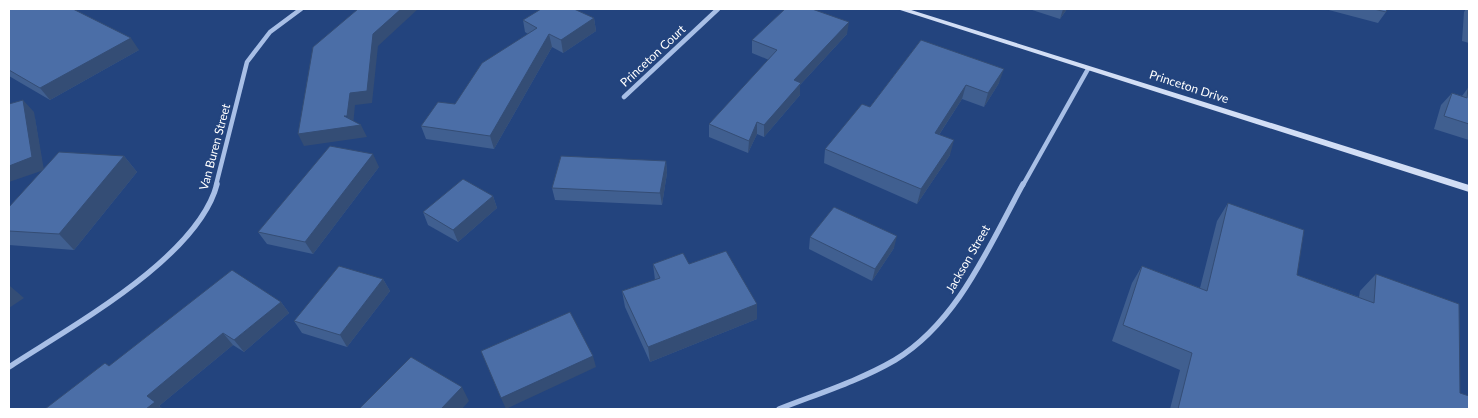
<svg xmlns="http://www.w3.org/2000/svg" width="1478" height="418" font-family="Lato,sans-serif">
	<style>
		.lines { fill: none; stroke-linecap: round; stroke-linejoin: round }
		.street-far1 { stroke: #a8bfe6; stroke-width: 4.5 }
		.street { stroke: #a8bfe6; stroke-width: 5.5 }
		.secondary { fill: #d2def5; fill-rule: evenodd }
		.wall { fill: #405f90 }
		.shaded-wall { fill: #344d75 }
		.building { fill: #4b6ea7; stroke: #344d75 }
		.labels { text-anchor: middle; stroke-width: 4.5; stroke-linejoin: round; paint-order: stroke }
		.street-label { font-size: 12px; fill: #fff; stroke: #23447e }
	</style>
	<rect width="100%" height="100%" fill="#23447e"/>
	<g class="lines">
		<path class="street-far1" d="M624,97L718,9
			M216,185L247,62L270,32L301,9
			M1023,185L1088,69"/>
		<path class="street" d="M9,367C70,327 198,258 217,184
			M779,409C817,394 859,381 895,360C958,322 989,246 1023,184"/>
		<path class="secondary" d="M897,9H908L1469,185V192Z"/>
	</g>
	<path class="wall" d="M9,9L139,50L50,100L9,76Z
		M1029,9H1067L1060,19Z
		M1325,9H1387L1386,12L1378,23Z
		M1466,9H1469V43L1462,41L1464,12Z
		M594,18L596,31L563,53L552,47L494,149L426,139L421,126L455,104L528,34L525,32L523,20Z
		M847,34L800,85V95L764,137L757,134L748,153L709,137V124L769,60L752,53V40Z
		M921,40L999,83L984,107L962,99L939,135L950,155L917,204L824,163L825,149L870,107Z
		M1468,88H1469V140L1434,129L1441,105L1452,93L1462,96Z
		M34,112L43,169L124,156L137,172L74,250L9,245V207L42,171Z
		M666,161L667,173L662,205L555,200L552,188Z
		M379,167L313,254L267,244L258,232Z
		M493,196L497,208L458,242L428,225L423,212Z
		M1228,203L1297,275L1359,297L1360,291L1376,274L1460,393L1469,409H1170L1180,370L1112,341L1132,283L1142,266L1200,288L1217,221Z
		M810,237L894,248L872,281L809,249Z
		M653,264H689L757,304V319L650,362L625,307L622,291L655,280Z
		M383,279L390,291L347,347L302,333L294,321Z
		M281,302L289,313L244,352L233,345L159,406L163,409H45Z"/>
	<path class="shaded-wall" d="M401,9H418L378,46L372,103L355,105L353,126L361,125L367,137L304,146L298,134L352,126L347,116L350,93L373,34Z
		M1063,9H1067L1060,19Z
		M594,18L596,31L563,53L561,40Z
		M849,22L847,34L800,85V95L764,137V125L794,80Z
		M549,34L552,47L494,149L490,136Z
		M131,38L139,50L50,100L40,88Z
		M1004,69L999,83L984,107L988,93Z
		M966,85L962,99L931,147L935,133Z
		M23,100L34,112L44,170L9,182V166Z
		M757,122V134L748,153L749,141Z
		M954,140L950,155L917,204L921,189Z
		M373,154L379,167L313,254L305,242Z
		M124,156L137,172L74,250L59,234Z
		M666,161L667,173L662,205L660,193Z
		M493,196L497,208L458,242L453,230Z
		M897,236L894,248L872,281L875,269Z
		M383,279L390,291L347,347L340,335Z
		M10,286L24,298L9,308V287Z
		M281,302L289,313L244,352L234,340Z
		M757,304V319L650,362L648,347Z
		M223,333L233,345L159,406L163,409H146L147,396Z
		M593,356L596,367L506,409L501,398Z
		M462,387L469,401L462,409H441Z"/>
	<path class="building" d="M9,9H73L131,38L40,88L9,70Z
		M358,9H401L373,34L367,91L350,93L347,116H344L361,125L298,134L313,47Z
		M541,9H574L594,18L561,40L549,34L490,136L421,126L438,102L455,104L482,63L537,28L523,20Z
		M785,9H812L849,22L794,80L801,83L764,125L757,122L749,141L709,124L777,50L752,40Z
		M1374,9H1387L1386,12Z
		M921,40L1004,69L988,93L966,85L935,133L954,140L921,189L825,149L862,104L870,107Z
		M1468,88H1469V124L1444,116L1452,93L1467,98Z
		M23,100L32,157L9,166V104Z
		M330,146L373,154L305,242L258,232Z
		M59,152L124,156L59,234L9,231V207Z
		M561,156L666,161L660,193L552,188Z
		M463,179L493,196L453,230L423,212Z
		M1228,203L1304,230L1297,275L1374,303L1376,274L1459,304L1460,393L1469,396V409H1178L1192,353L1123,325L1142,266L1207,291Z
		M834,207L897,236L875,269L810,237Z
		M726,251L757,304L648,347L622,291L660,278L653,264L683,253L689,264Z
		M339,266L383,279L340,335L294,321Z
		M232,270L281,302L234,340L223,333L147,396L155,402L146,409H45L105,363L109,366Z
		M570,312L593,356L501,398L481,351Z
		M411,357L462,387L441,409H359Z"/>
	<g class="labels">
		<g class="street-label">
			<text transform="translate(653 56) rotate(-43)" y="4">Princeton Court</text>
			<text transform="translate(1189 87) rotate(18)" y="4">Princeton Drive</text>
			<text transform="translate(215 147) rotate(-75)" y="4">Van Buren Street</text>
			<text transform="translate(968 259) rotate(-60)" y="4">Jackson Street</text>
		</g>
	</g>
	<rect width="1478" height="418" fill="none" stroke="#ffffff" stroke-width="20"/>
</svg>
